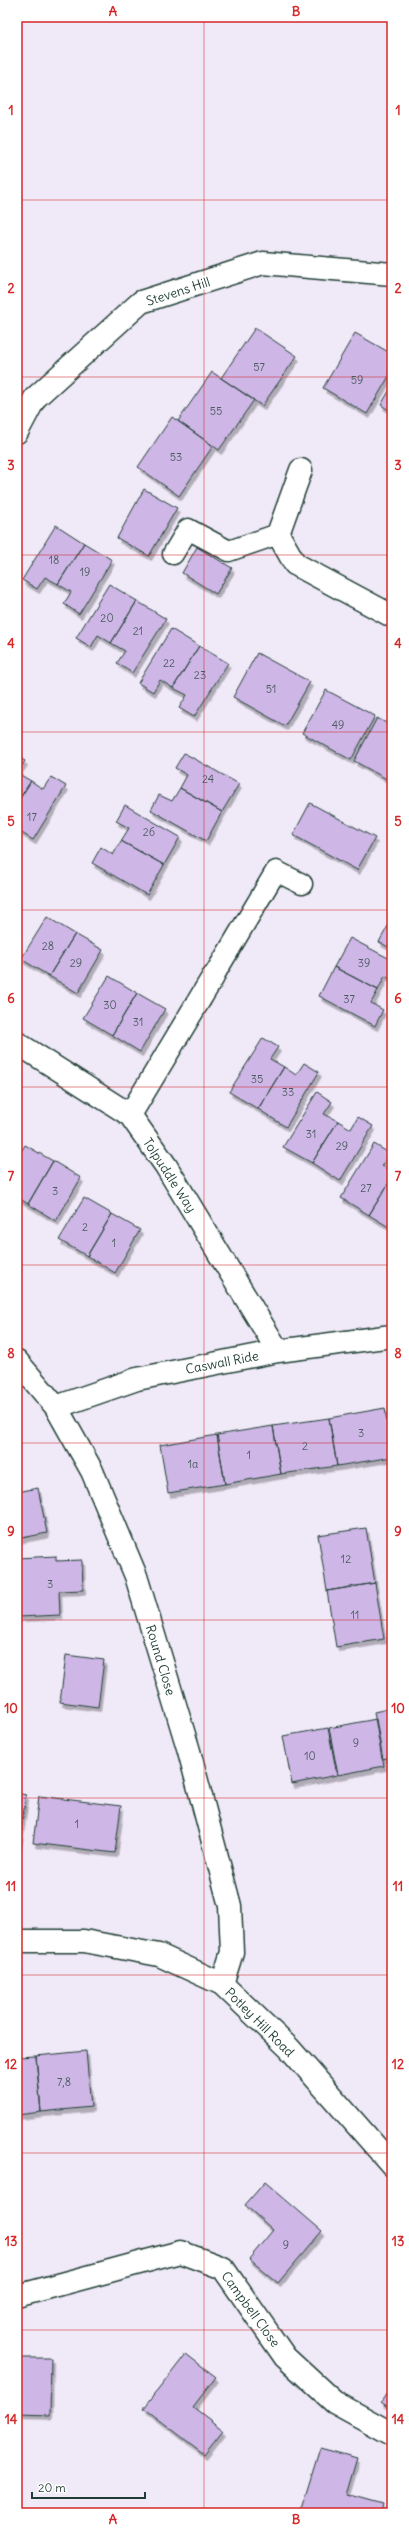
<svg xmlns="http://www.w3.org/2000/svg" width="409" height="2530" font-family="Delius,sans-serif">
	<style>
		.building { fill: #ceb6e6; stroke: #1f3d34; filter: url(#shadow) }
		.lines { fill: none; stroke-linecap: round; stroke-linejoin: round }
		.lane-casing { stroke: #1f3d34; stroke-width: 23 }
		.street-casing { stroke: #1f3d34; stroke-width: 25 }
		.secondary-casing { stroke: #1f3d34; stroke-width: 25 }
		.lane { stroke: #fff; stroke-width: 20 }
		.street { stroke: #fff; stroke-width: 22 }
		.secondary { stroke: #fff; stroke-width: 22 }
		.grid { fill: none; stroke: #d62828; stroke-width: 1; stroke-opacity: 0.55 }
		.labels { text-anchor: middle; stroke-width: 3.5; stroke-linejoin: round; paint-order: stroke }
		.number-label { font-size: 11px; fill: #4b5b60 }
		.street-label { font-size: 13px; fill: #1f3d34; stroke: #fff }
		.neatline { fill: none; stroke: #d62828; stroke-width: 1.5 }
		.grid-label { font-size: 13px; text-anchor: middle; font-weight: bold; fill: #d62828 }
	</style>
	<defs>
		<filter id="shadow"><feDropShadow dx="2.5" dy="4.5" stdDeviation="0" flood-color="#0004"/></filter>
	</defs>
	<rect width="100%" height="100%" fill="#f0e9f8"/>
	<filter id="ink" filterUnits="userSpaceOnUse"><feTurbulence type="fractalNoise" baseFrequency=".025" numOctaves="2"/><feDisplacementMap in="SourceGraphic" scale="8" xChannelSelector="R" yChannelSelector="G"/><feConvolveMatrix kernelMatrix="1 2 1 2 8 2 1 2 1" color-interpolation-filters="sRGB"/></filter>
	<g filter="url(#ink)">
		<path class="building" d="M255,328L297,356L262,406L221,378Z
			M355,333L392,354V371L367,414L323,388Z
			M212,372L254,400L219,450L178,421Z
			M392,386V412L381,405Z
			M172,417L213,446L179,496L138,467Z
			M144,489L177,508L149,556L117,538Z
			M56,525L84,543L58,584L45,577L37,589L22,580Z
			M84,543L112,560L79,614L64,604L71,592L58,584Z
			M197,547L232,568L216,594L182,573Z
			M109,584L137,601L111,643L98,635L91,647L76,638Z
			M137,601L166,619L132,673L117,663L125,651L111,643Z
			M171,629L199,646L173,688L160,680L153,692L138,683Z
			M199,646L228,663L194,717L179,708L187,695L173,688Z
			M257,653L310,682L285,726L233,697Z
			M326,690L375,716L351,760L302,733Z
			M377,718L392,726V782L354,761Z
			M184,753L239,784L222,812L180,788L187,775L175,768Z
			M17,756L25,761L17,773Z
			M17,773L31,781L17,803Z
			M51,777L66,786L33,840L17,830V803L31,781L43,789Z
			M180,788L222,812L206,841L151,810L159,795L172,801Z
			M310,803L375,838L357,870L293,835Z
			M125,805L180,837L164,865L121,841L129,828L116,821Z
			M121,841L164,865L147,895L92,863L101,847L113,855Z
			M47,917L75,934L49,976L21,959Z
			M392,919V949L379,942Z
			M75,934L103,950L78,993L49,976Z
			M350,938L392,960V980L385,976L378,990L334,967Z
			M334,967L378,990L371,1003L383,1010L375,1026L319,996Z
			M109,976L137,993L112,1035L83,1018Z
			M137,993L165,1009L140,1052L112,1035Z
			M263,1038L278,1047L270,1059L284,1067L258,1109L229,1092Z
			M304,1063L319,1072L286,1127L258,1109L284,1067L296,1075Z
			M317,1092L332,1102L324,1114L338,1121L312,1163L283,1147Z
			M358,1117L373,1126L340,1181L312,1163L338,1121L351,1129Z
			M374,1144L389,1153L382,1166L392,1172V1178L369,1215L341,1198Z
			M25,1145L53,1161L28,1204L17,1197V1159Z
			M53,1161L81,1178L56,1221L28,1204Z
			M392,1178V1229L369,1215Z
			M84,1198L112,1214L87,1256L59,1240Z
			M112,1214L140,1230L115,1273L87,1256Z
			M385,1408L392,1457L337,1466L329,1418Z
			M329,1418L337,1466L281,1474L273,1426Z
			M273,1426L281,1474L225,1484L217,1435Z
			M217,1435L225,1484L168,1493L160,1445Z
			M38,1488L47,1533L17,1539V1492Z
			M366,1528L375,1583L327,1591L318,1535Z
			M56,1556V1561L82,1560L83,1590L59,1591L60,1615L19,1617L17,1558Z
			M375,1583L384,1639L336,1647L327,1591Z
			M66,1655L104,1660L98,1707L60,1702Z
			M392,1708V1757L382,1759L374,1712Z
			M376,1719L384,1766L338,1775L329,1728Z
			M328,1728L337,1775L292,1784L283,1736Z
			M17,1793L26,1795L17,1858Z
			M39,1796L121,1806L115,1853L33,1843Z
			M86,2051L91,2107L41,2112L36,2056Z
			M36,2056L41,2112L17,2115V2057Z
			M265,2182L322,2231L278,2283L249,2259L273,2230L245,2205Z
			M186,2354L216,2377L193,2407L223,2430L204,2454L144,2408Z
			M17,2358H51L50,2415L17,2414Z
			M392,2385V2410L381,2402Z
			M320,2448L357,2458L346,2495L382,2505L380,2513H300Z"/>
		<g class="lines">
			<defs>
				<path id="lane" d="M173,554L188,529L229,551L278,534
					M213,977L276,871L302,884"/>
				<path id="street" d="M17,432L35,398L141,302L263,263L392,274
					M301,470L278,534L295,564L392,616
					M17,1043L130,1115L166,1166L278,1351
					M130,1115L213,977
					M17,1361L56,1407L92,1471L136,1576L189,1751L230,1906L232,1952L222,1984
					M56,1407L137,1379L278,1351L392,1336
					M17,2296L180,2252L223,2268L285,2357L334,2402L392,2434"/>
				<path id="secondary" d="M17,1941H84L159,1955L222,1984L289,2048L392,2165"/>
			</defs>
			<use href="#lane" class="lane-casing"/>
			<use href="#street" class="street-casing"/>
			<use href="#secondary" class="secondary-casing"/>
			<use href="#lane" class="lane"/>
			<use href="#street" class="street"/>
			<use href="#secondary" class="secondary"/>
		</g>
	</g>
	<path class="grid" d="M204,17V2513M17,200H392M17,377H392M17,555H392M17,732H392M17,910H392M17,1087H392M17,1265H392M17,1443H392M17,1620H392M17,1798H392M17,1975H392M17,2153H392M17,2330H392"/>
	<g class="labels">
		<g class="number-label">
			<text x="259" y="371">57</text>
			<text x="357" y="384">59</text>
			<text x="216" y="415">55</text>
			<text x="176" y="461">53</text>
			<text x="54" y="564">18</text>
			<text x="85" y="576">19</text>
			<text x="107" y="622">20</text>
			<text x="138" y="635">21</text>
			<text x="169" y="667">22</text>
			<text x="200" y="679">23</text>
			<text x="271" y="693">51</text>
			<text x="338" y="729">49</text>
			<text x="208" y="783">24</text>
			<text x="32" y="821">17</text>
			<text x="149" y="836">26</text>
			<text x="48" y="950">28</text>
			<text x="76" y="967">29</text>
			<text x="364" y="967">39</text>
			<text x="349" y="1003">37</text>
			<text x="110" y="1009">30</text>
			<text x="138" y="1026">31</text>
			<text x="257" y="1083">35</text>
			<text x="288" y="1096">33</text>
			<text x="311" y="1138">31</text>
			<text x="342" y="1150">29</text>
			<text x="366" y="1192">27</text>
			<text x="55" y="1195">3</text>
			<text x="85" y="1231">2</text>
			<text x="114" y="1247">1</text>
			<text x="361" y="1437">3</text>
			<text x="305" y="1450">2</text>
			<text x="249" y="1459">1</text>
			<text x="193" y="1468">1a</text>
			<text x="346" y="1563">12</text>
			<text x="50" y="1588">3</text>
			<text x="355" y="1619">11</text>
			<text x="356" y="1747">9</text>
			<text x="310" y="1760">10</text>
			<text x="77" y="1828">1</text>
			<text x="64" y="2086">7,8</text>
			<text x="286" y="2249">9</text>
		</g>
		<g class="street-label">
			<text transform="translate(178 291) rotate(-18)" y="5">Stevens Hill</text>
			<text transform="translate(170 1175) rotate(57)" y="5">Tolpuddle Way</text>
			<text transform="translate(222 1362) rotate(-11)" y="5">Caswall Ride</text>
			<text transform="translate(161 1660) rotate(73)" y="5">Round Close</text>
			<text transform="translate(260 2022) rotate(45)" y="5">Potley Hill Road</text>
			<text transform="translate(251 2309) rotate(54)" y="5">Campbell Close</text>
		</g>
	</g>
	<rect width="409" height="2530" fill="none" stroke="#fff" stroke-width="44"/>
	<path d="M32 2492v6h113v-6" fill="none" stroke="#1f3d34" stroke-width="2"/>
	<text x="38" y="2492" font-size="12" fill="#1f3d34" stroke="#ffffff" stroke-width="3" paint-order="stroke">20 m</text>
	<rect x="22" y="22" width="365" height="2486" class="neatline"/>
	<g class="grid-label">
		<text x="113" y="16">A</text>
		<text x="296" y="16">B</text>
		<text x="11" y="115">1</text>
		<text x="398" y="115">1</text>
		<text x="11" y="293">2</text>
		<text x="398" y="293">2</text>
		<text x="11" y="470">3</text>
		<text x="398" y="470">3</text>
		<text x="11" y="648">4</text>
		<text x="398" y="648">4</text>
		<text x="11" y="826">5</text>
		<text x="398" y="826">5</text>
		<text x="11" y="1003">6</text>
		<text x="398" y="1003">6</text>
		<text x="11" y="1181">7</text>
		<text x="398" y="1181">7</text>
		<text x="11" y="1358">8</text>
		<text x="398" y="1358">8</text>
		<text x="11" y="1536">9</text>
		<text x="398" y="1536">9</text>
		<text x="11" y="1713">10</text>
		<text x="398" y="1713">10</text>
		<text x="11" y="1891">11</text>
		<text x="398" y="1891">11</text>
		<text x="11" y="2069">12</text>
		<text x="398" y="2069">12</text>
		<text x="11" y="2246">13</text>
		<text x="398" y="2246">13</text>
		<text x="11" y="2424">14</text>
		<text x="398" y="2424">14</text>
		<text x="113" y="2524">A</text>
		<text x="296" y="2524">B</text>
	</g>
</svg>
